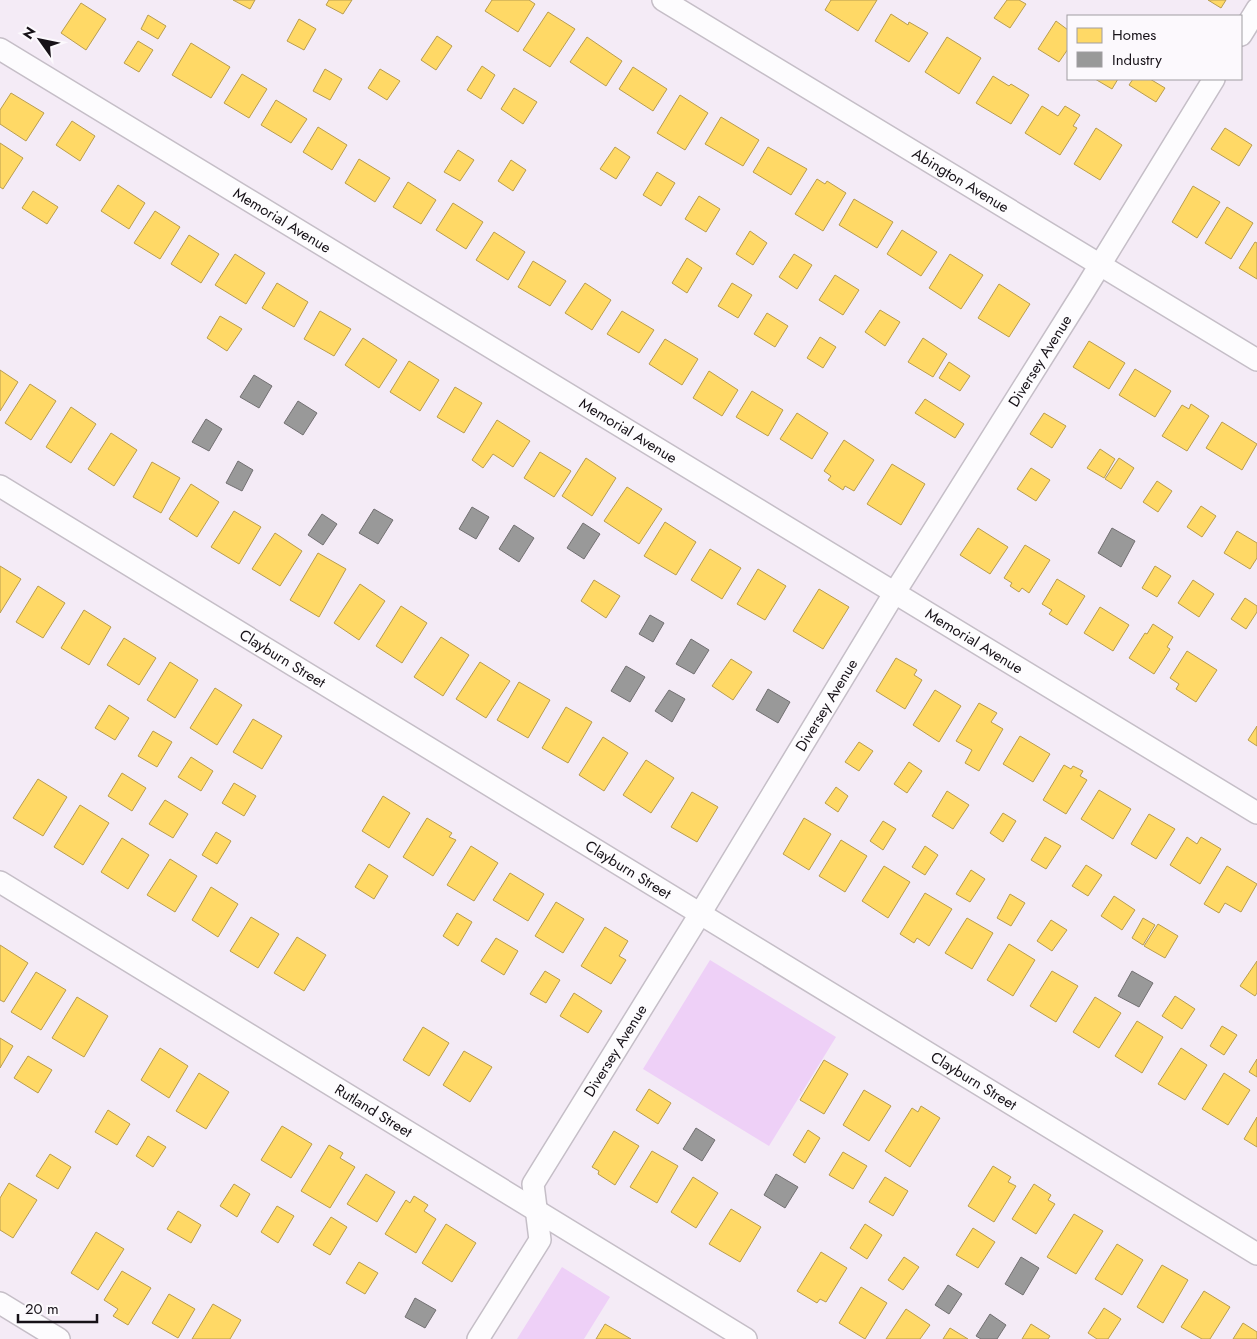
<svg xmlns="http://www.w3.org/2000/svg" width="1257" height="1339" font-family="Jost,sans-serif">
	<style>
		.green { fill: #eed0f7 }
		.homes { fill: #ffd966; stroke: #b99d4f }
		.industry { fill: #999; stroke: #727072 }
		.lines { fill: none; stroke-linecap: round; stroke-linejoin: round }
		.street-casing { stroke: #c5bec7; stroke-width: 24 }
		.street { stroke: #fdfcfe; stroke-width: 21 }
		.labels { text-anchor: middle; stroke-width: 5; stroke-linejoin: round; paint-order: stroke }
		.street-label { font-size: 15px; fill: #171218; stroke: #fcf9fd }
	</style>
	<rect width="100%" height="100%" fill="#f4ebf6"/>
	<path class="green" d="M710,960L836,1037L769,1146L643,1069Z
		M562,1267L610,1297L584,1339H517Z"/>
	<path class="homes" d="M233,0H255L250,9Z
		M329,0H352L343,14L326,5Z
		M492,0H529L535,4L518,32L485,11Z
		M831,0H877L858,31L825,10Z
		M1007,0H1019L1026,4L1010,28L994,18Z
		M1208,0H1226L1221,8Z
		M81,3L106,19L86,50L61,33Z
		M548,12L575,29L550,67L523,50Z
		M891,14L908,25L909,22L928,33L909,62L875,41Z
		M148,15L166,26L158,39L141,29Z
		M299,19L316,29L304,50L287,41Z
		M1056,21L1068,30V49L1059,62L1038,49Z
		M437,36L452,46L436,70L421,60Z
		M587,37L622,61L606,86L570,62Z
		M947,37L981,58L959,94L925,72Z
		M138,41L153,50L139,72L124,63Z
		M191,43L230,67L211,98L172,75Z
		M482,66L495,75L481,99L467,90Z
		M633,67L667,89L653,111L619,89Z
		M325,69L342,79L330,100L313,91Z
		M380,69L400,81L387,100L368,88Z
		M242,74L267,89L249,118L224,103Z
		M993,76L1009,86L1011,84L1029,95L1011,124L976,103Z
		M1095,79H1118L1112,89Z
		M1133,79H1150L1165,88L1156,102L1129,85Z
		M514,88L537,102L523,124L501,109Z
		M11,93L44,113L26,141L0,124V110Z
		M680,95L708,113L685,150L657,133Z
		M276,100L307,119L291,143L261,125Z
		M1042,106L1058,116L1065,106L1080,115L1073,126L1077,128L1060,155L1025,133Z
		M721,117L759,140L743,166L705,144Z
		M72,121L95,136L80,161L56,145Z
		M318,127L347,145L332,170L303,152Z
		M1096,128L1122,145L1100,180L1074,164Z
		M1225,128L1252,145L1239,166L1211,149Z
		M0,143L23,158L3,189L0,187Z
		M615,147L630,157L616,179L600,169Z
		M768,147L807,169L791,195L753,172Z
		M458,150L474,160L460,181L444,172Z
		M359,159L390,178L375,202L345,183Z
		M511,160L526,170L513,191L498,181Z
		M657,172L675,183L661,206L643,195Z
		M817,179L825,184L827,181L846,193L823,231L795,214Z
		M408,182L436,200L421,224L393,207Z
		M118,185L145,203L129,229L101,211Z
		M1193,186L1220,202L1197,238L1172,222Z
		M33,191L58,207L47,224L22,208Z
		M699,196L720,209L706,232L685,219Z
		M854,199L893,222L877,248L839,225Z
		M453,203L483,222L466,249L436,230Z
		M1227,207L1253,223L1231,259L1205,243Z
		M155,211L180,227L160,259L134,243Z
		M902,230L937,252L921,276L887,254Z
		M750,231L767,243L753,265L736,254Z
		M494,232L525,252L508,280L476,260Z
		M189,235L219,254L201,283L171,264Z
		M1255,242L1257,243V279L1239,268Z
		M235,254L265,273L246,304L215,285Z
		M794,254L812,265L797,289L779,277Z
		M950,254L983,275L961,309L929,288Z
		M687,258L702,268L687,293L672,283Z
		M533,261L566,281L550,306L518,287Z
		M835,275L859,290L843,315L819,300Z
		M277,283L308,302L294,327L262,308Z
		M585,283L611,300L592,330L565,313Z
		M732,283L752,295L738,318L718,306Z
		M999,284L1030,304L1009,337L978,318Z
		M880,310L900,322L885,346L865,332Z
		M320,311L351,329L334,356L304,339Z
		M622,311L654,330L639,353L607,334Z
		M767,313L788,326L775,347L754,334Z
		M220,316L242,329L227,351L207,338Z
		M820,337L836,347L823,368L807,358Z
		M363,338L397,360L379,388L345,365Z
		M923,338L947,354L933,377L908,362Z
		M665,339L698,359L682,385L649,364Z
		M1089,341L1125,363L1109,389L1073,367Z
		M409,361L439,380L420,411L390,392Z
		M949,362L970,376L960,391L939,378Z
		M1135,369L1171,391L1155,417L1119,395Z
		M0,370L18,382L0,411Z
		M709,371L738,390L722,416L693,398Z
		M30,384L56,401L31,440L5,423Z
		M455,387L482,403L464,433L437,417Z
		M752,391L783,410L768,436L736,417Z
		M925,399L964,424L955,438L915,413Z
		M1191,404L1209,416L1187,451L1162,436L1182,405L1189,409Z
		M71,407L96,424L71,463L46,447Z
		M797,413L828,433L812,459L780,439Z
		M1044,413L1066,426L1052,448L1030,434Z
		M497,420L530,441L513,467L493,454L483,468L472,460Z
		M1222,422L1257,444L1242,470L1206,448Z
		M111,433L137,450L114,486L88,469Z
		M844,440L874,460L854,491L845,486L843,490L828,480L831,476L824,471Z
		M1100,449L1115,459L1104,478L1087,468Z
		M540,452L571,471L554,497L524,478Z
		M586,458L616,478L592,516L562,496Z
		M1119,458L1134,468L1121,489L1105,479Z
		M152,462L180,478L161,513L133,497Z
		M892,464L925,484L901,525L867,504Z
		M1031,468L1050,480L1036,501L1017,489Z
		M1157,481L1172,491L1158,512L1143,502Z
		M191,484L219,502L197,537L169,519Z
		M627,487L662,509L639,544L604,521Z
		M1201,506L1216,516L1202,537L1187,527Z
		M234,511L261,527L239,564L211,547Z
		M665,522L696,542L676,575L644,556Z
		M978,528L1008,547L990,574L960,555Z
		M1237,531L1257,543V558L1250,569L1224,553Z
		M275,533L302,551L280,586L252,569Z
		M1025,545L1050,560L1029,593L1022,588L1019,592L1010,586L1012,583L1004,578Z
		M710,549L741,568L722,599L691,580Z
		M318,553L346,569L319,617L290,600Z
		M0,566L21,579L0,613Z
		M1155,566L1171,576L1157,597L1142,588Z
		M758,569L786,586L765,620L737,604Z
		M1057,579L1085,596L1067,625L1049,614L1052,610L1042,604Z
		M594,580L620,596L606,618L581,601Z
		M1193,580L1214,594L1199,617L1178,603Z
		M360,584L385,601L359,640L334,623Z
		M38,586L65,603L43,638L16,622Z
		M819,589L849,607L823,649L793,631Z
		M1245,598L1257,606V612L1246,629L1231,619Z
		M401,606L427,623L402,663L376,646Z
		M1100,607L1129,625L1113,651L1084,633Z
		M84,610L111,627L89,665L61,648Z
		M1153,624L1173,637L1167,647L1170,649L1154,674L1129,658L1145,633L1147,634Z
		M441,637L469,655L443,696L414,677Z
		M124,638L156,658L139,685L107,665Z
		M1187,651L1217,670L1196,702L1176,689L1179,684L1170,678Z
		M896,658L917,670L914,675L922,680L905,709L876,691Z
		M731,659L752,672L733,700L712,686Z
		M170,662L198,680L175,718L147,700Z
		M480,662L510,681L486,718L456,699Z
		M519,682L550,700L528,738L497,720Z
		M215,688L242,705L217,745L190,728Z
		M935,690L961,706L939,742L913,725Z
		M979,703L997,713L991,722L1003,729L979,771L965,763L972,750L956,741Z
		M109,705L129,718L115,740L95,728Z
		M566,707L592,722L568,763L542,748Z
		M253,719L282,736L262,769L233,752Z
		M1257,726V746L1248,740Z
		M153,731L172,742L157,767L138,756Z
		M1020,736L1050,754L1033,782L1003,764Z
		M603,737L628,753L604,791L579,775Z
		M859,742L873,751L859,771L845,762Z
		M191,757L213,771L201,791L178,777Z
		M646,760L674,778L651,813L623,795Z
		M909,762L922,771L907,793L894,784Z
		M1064,765L1071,769L1073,766L1083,771L1080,776L1087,780L1066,814L1043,800Z
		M122,773L146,788L132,811L108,796Z
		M38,779L67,797L43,836L13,818Z
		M234,783L256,796L244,816L222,803Z
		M836,787L848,796L838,812L825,803Z
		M1099,790L1131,809L1113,839L1081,819Z
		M947,791L969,805L953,829L932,816Z
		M692,792L718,807L697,842L671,827Z
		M383,796L410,813L389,848L362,831Z
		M165,800L188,814L173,838L149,824Z
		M80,805L109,823L83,865L54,847Z
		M1003,813L1016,821L1003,842L990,833Z
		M1149,814L1175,829L1156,859L1131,844Z
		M427,818L452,833L449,837L456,840L433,876L403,857Z
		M804,818L831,834L809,870L783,854Z
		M883,821L896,829L883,850L870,841Z
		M216,832L231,841L217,864L202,855Z
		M1045,837L1061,846L1046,869L1031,860Z
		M1187,837L1197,844L1201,837L1221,849L1200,884L1170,865Z
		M122,838L149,855L128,889L101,872Z
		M841,840L867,856L845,892L819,876Z
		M471,846L498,863L474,901L447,885Z
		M925,846L938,855L925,875L912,867Z
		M170,859L197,876L175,912L147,895Z
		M369,864L388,876L374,899L355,887Z
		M1086,865L1102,875L1088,896L1072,886Z
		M884,866L910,882L888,918L862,901Z
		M1227,866L1257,884L1241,912L1225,903L1219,913L1204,904Z
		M971,870L985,879L970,902L956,894Z
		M510,873L544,894L528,921L493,900Z
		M211,887L238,904L218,937L192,920Z
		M925,893L952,909L929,946L917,938L914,943L900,934Z
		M1010,894L1025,903L1011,926L997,918Z
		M1114,896L1135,910L1122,930L1101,916Z
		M556,902L584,919L563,953L535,936Z
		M457,913L472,922L458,946L443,936Z
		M251,917L279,934L258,968L230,951Z
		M967,918L993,933L972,969L945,953Z
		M1143,918L1155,925L1143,945L1132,938Z
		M1051,920L1067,930L1052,951L1037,941Z
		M1158,924L1178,936L1165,958L1144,946Z
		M605,927L628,941L619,956L626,960L611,984L581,966Z
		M297,937L326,955L304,991L274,973Z
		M496,938L518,951L504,975L481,961Z
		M1009,944L1035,960L1013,996L987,980Z
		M0,945L28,963L4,1002L0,1000Z
		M1257,961V993L1255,996L1240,986Z
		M545,971L560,980L546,1003L530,994Z
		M1052,971L1078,986L1056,1022L1030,1006Z
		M36,972L66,990L41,1030L11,1012Z
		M574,993L602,1011L588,1033L560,1016Z
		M1175,996L1195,1009L1182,1029L1162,1016Z
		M77,997L108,1016L84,1057L52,1038Z
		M1095,997L1121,1013L1099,1048L1073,1032Z
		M1137,1021L1163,1037L1142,1073L1115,1056Z
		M1222,1026L1237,1035L1224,1055L1210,1046Z
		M423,1027L449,1043L429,1076L403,1060Z
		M0,1038L13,1046L0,1068Z
		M160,1048L188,1066L169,1098L141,1080Z
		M1181,1048L1207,1065L1185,1100L1158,1084Z
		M464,1051L492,1067L470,1102L443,1085Z
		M28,1056L52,1070L38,1093L14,1078Z
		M1257,1059V1077L1249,1072Z
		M824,1060L848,1074L824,1114L800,1100Z
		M199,1073L229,1092L206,1129L176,1111Z
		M1224,1073L1250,1090L1228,1125L1202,1109Z
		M649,1089L671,1103L658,1124L636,1110Z
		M864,1090L891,1106L869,1141L843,1125Z
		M921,1106L940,1118L910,1167L885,1151L912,1108L918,1112Z
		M108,1110L130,1124L117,1145L95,1132Z
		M1257,1117V1147L1244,1139Z
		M282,1126L312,1144L291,1178L261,1160Z
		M808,1130L820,1138L805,1163L793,1155Z
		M614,1131L639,1146L615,1185L598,1174L599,1171L592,1167Z
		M148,1136L166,1147L153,1167L136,1156Z
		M329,1145L343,1153L340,1158L355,1167L330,1208L301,1191Z
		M652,1151L678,1166L657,1203L630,1187Z
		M843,1152L867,1166L853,1189L829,1175Z
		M50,1154L71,1167L58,1189L36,1176Z
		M993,1166L1011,1177L1008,1182L1016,1186L994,1222L968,1206Z
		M366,1174L395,1192L377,1222L347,1204Z
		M693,1177L718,1193L696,1228L671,1212Z
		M885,1177L908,1191L893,1216L869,1202Z
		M9,1183L37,1200L13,1238L0,1230V1198Z
		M234,1184L250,1194L237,1217L220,1206Z
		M1034,1184L1051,1195L1048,1200L1055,1204L1036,1234L1012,1219Z
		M414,1196L428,1205L424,1211L436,1219L416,1253L385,1234L406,1200L410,1203Z
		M277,1206L294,1216L278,1243L261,1232Z
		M731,1209L761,1227L740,1262L709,1244Z
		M178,1211L201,1225L191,1243L167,1229Z
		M1074,1214L1103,1231L1076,1274L1047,1257Z
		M331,1217L347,1227L330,1255L313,1245Z
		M446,1224L476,1243L452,1282L422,1263Z
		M865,1224L882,1235L867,1259L850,1248Z
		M973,1228L995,1242L978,1268L956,1255Z
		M96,1232L124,1249L98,1290L71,1273Z
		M1117,1244L1143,1260L1122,1295L1095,1279Z
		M821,1252L847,1268L826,1302L820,1299L817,1303L797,1291Z
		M904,1257L919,1267L903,1290L888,1280Z
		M359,1262L378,1273L365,1294L346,1283Z
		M1162,1265L1188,1280L1163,1323L1137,1307Z
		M122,1271L151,1288L128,1325L113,1316L118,1309L104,1300Z
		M861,1287L887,1303L865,1339L839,1323Z
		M1204,1291L1230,1307L1210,1339H1202L1181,1327Z
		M169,1294L195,1309L178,1338L152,1323Z
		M213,1304L241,1320L230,1339H192Z
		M1104,1308L1121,1319L1108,1339H1097L1088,1333Z
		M906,1309L930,1325L920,1339H886Z
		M1243,1323L1257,1332V1339H1233Z
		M605,1324L631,1339H596Z
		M1031,1324L1050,1336L1048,1339H1022Z
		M950,1328L968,1339H943Z"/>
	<path class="industry" d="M254,375L272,386L259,408L240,397Z
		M298,401L317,413L303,435L284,423Z
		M206,419L222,429L209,451L192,442Z
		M238,461L253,470L242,491L226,483Z
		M472,507L489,517L476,539L459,529Z
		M374,509L393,520L378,544L359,533Z
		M322,514L337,524L323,545L308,535Z
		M583,523L600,534L584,559L567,548Z
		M514,525L534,538L519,562L499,549Z
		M1112,528L1135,541L1121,567L1098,553Z
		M650,615L664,623L653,642L639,634Z
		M691,639L709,650L694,674L676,664Z
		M626,666L645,677L630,702L611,691Z
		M768,689L790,702L778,723L756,710Z
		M669,690L685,699L672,722L655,711Z
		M1132,971L1153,983L1139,1007L1118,996Z
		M696,1128L715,1140L702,1161L683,1149Z
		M776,1174L798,1187L785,1208L764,1195Z
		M1021,1257L1039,1268L1023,1295L1005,1284Z
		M948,1285L962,1294L949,1314L935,1305Z
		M415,1298L436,1310L425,1328L405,1317Z
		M990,1314L1006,1325L997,1339H981L976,1336Z"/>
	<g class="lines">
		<defs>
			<g id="street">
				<path id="s1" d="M663,0L1257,360"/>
				<path d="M1241,35L1257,9"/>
				<path id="s2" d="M0,49L1257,813"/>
				<path id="s3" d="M0,486L1257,1254"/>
				<path id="s4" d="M0,882L746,1339"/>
				<path d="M0,1303L59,1339"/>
				<path id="s5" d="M478,1339L540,1240L533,1184L700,914L895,592L1084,291L1214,79"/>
			</g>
		</defs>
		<use href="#street" class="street-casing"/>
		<use href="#street" class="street"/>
	</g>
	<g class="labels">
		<g class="street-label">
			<text dy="5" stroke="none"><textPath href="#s1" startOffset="348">Abington Avenue</textPath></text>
			<text dy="5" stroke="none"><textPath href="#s2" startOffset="330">Memorial Avenue</textPath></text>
			<text dy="5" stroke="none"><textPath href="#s5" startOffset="1140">Diversey Avenue</textPath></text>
			<text dy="5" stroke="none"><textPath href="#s2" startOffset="735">Memorial Avenue</textPath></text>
			<text dy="5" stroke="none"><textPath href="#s2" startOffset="1140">Memorial Avenue</textPath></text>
			<text dy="5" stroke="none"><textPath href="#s3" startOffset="331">Clayburn Street</textPath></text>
			<text dy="5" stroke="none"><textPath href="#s5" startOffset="735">Diversey Avenue</textPath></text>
			<text dy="5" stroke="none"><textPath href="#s3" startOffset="736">Clayburn Street</textPath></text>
			<text dy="5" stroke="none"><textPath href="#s5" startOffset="330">Diversey Avenue</textPath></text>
			<text dy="5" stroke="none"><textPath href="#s3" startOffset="1141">Clayburn Street</textPath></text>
			<text dy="5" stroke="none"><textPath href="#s4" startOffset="438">Rutland Street</textPath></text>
		</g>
	</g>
	<rect x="1067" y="15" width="175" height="65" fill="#fcf9fd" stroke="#a09da1"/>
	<rect x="1077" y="28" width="25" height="15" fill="#ffd966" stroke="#a09da1"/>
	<text x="1112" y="40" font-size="15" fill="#171218">Homes</text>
	<rect x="1077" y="52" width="25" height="15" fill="#999999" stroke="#a09da1"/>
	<text x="1112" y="65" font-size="15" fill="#171218">Industry</text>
	<g transform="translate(40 40) rotate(303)" stroke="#fcf9fd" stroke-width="4" paint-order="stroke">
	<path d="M0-4L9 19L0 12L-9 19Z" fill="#171218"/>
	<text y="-8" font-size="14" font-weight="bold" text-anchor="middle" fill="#171218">N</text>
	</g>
	<path d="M18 1314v8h79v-8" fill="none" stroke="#171218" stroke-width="2.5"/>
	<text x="25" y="1314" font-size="15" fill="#171218" stroke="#fcf9fd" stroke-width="4" paint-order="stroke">20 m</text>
</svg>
